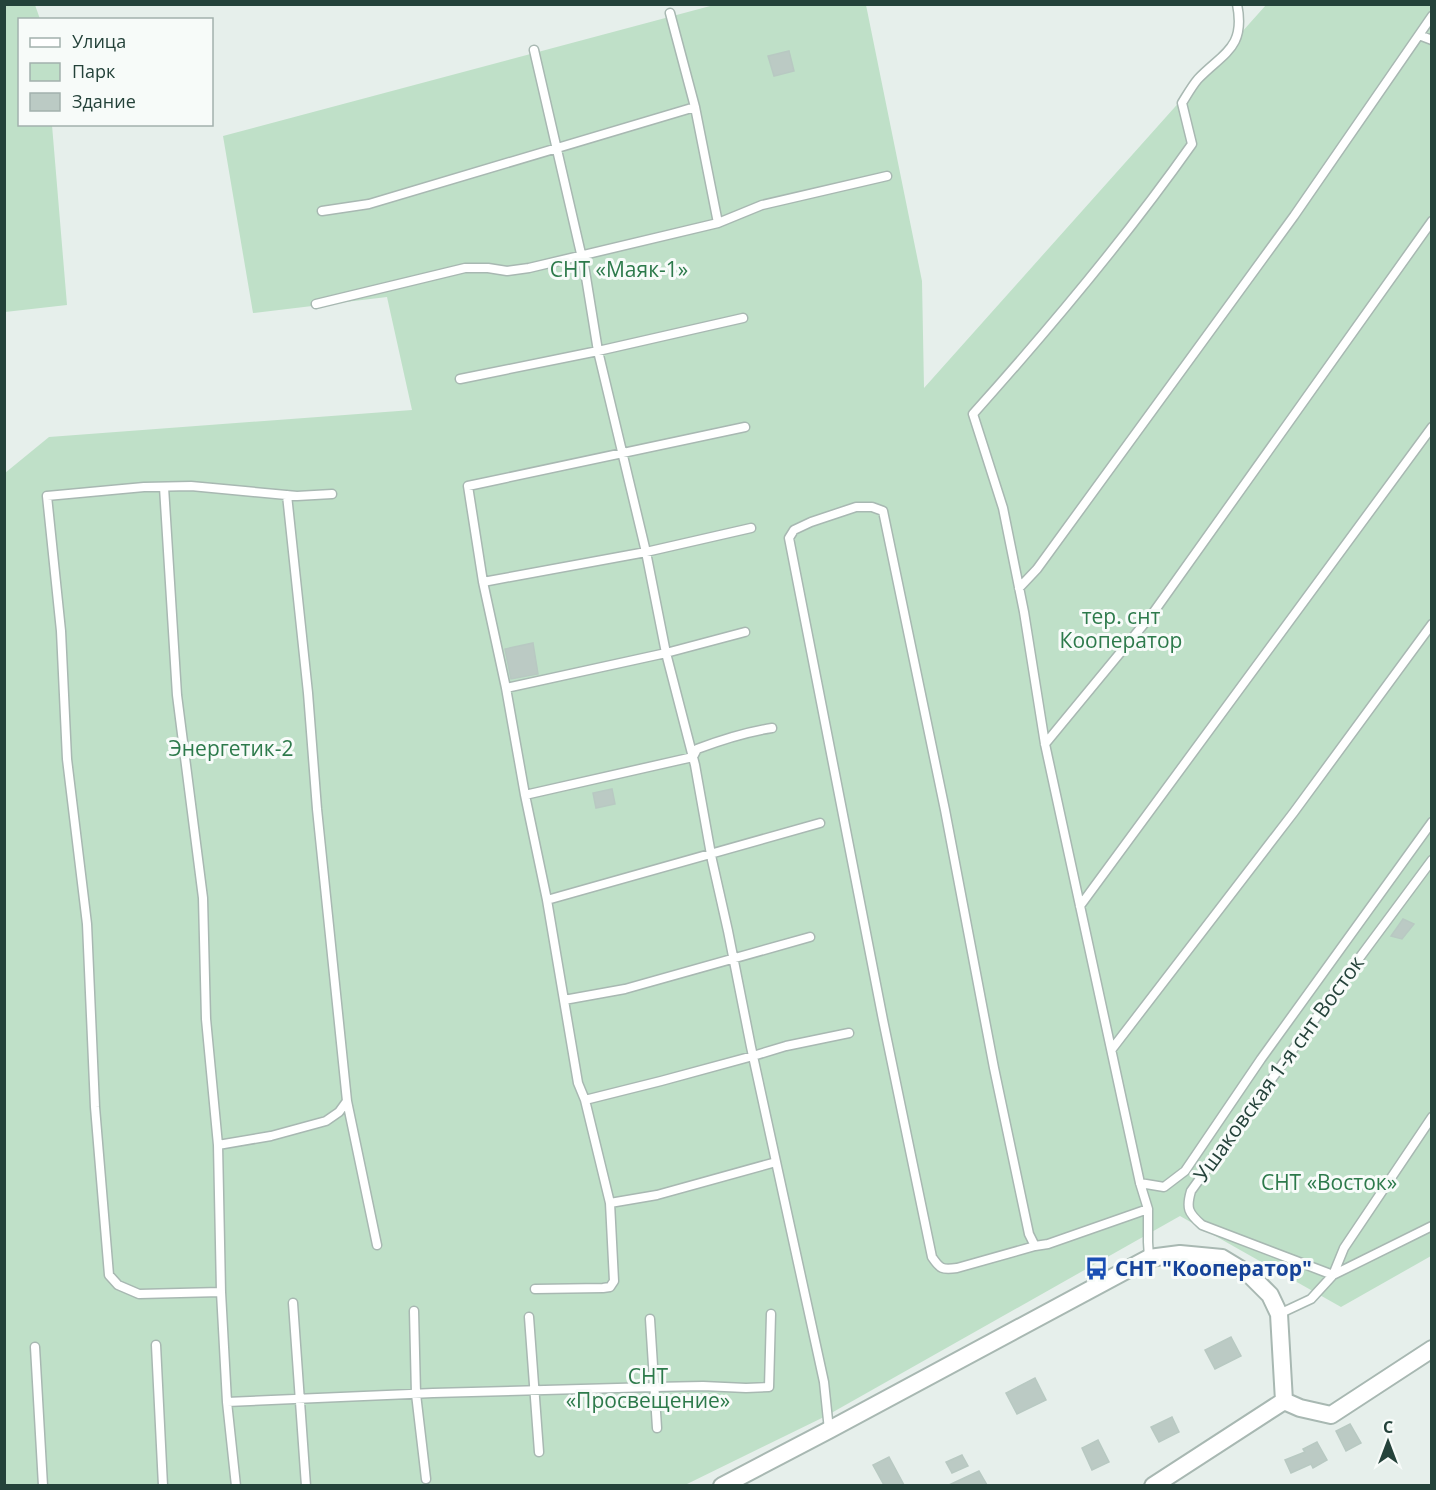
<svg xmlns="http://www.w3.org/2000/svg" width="1436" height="1490" font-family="'Open Sans',sans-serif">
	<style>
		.green { fill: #bfe0c8 }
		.building { fill: #bbcac4; stroke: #b8c9c2; stroke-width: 1.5 }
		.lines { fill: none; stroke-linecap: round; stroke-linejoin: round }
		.lane-casing { stroke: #a8b8b2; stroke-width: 11 }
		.street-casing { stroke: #a8b8b2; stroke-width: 20 }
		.lane { stroke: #fff; stroke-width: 8 }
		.street { stroke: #fff; stroke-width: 16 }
		.labels { text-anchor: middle; stroke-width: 6; stroke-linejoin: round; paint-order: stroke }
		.park-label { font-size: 21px; fill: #2d7a4b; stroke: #f7fbf9 }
		.street-label { font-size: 21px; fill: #24423a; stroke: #f7fbf9 }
		.transit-label { font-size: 21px; font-weight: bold; fill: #164399; stroke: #f7fbf9; text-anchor: start }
	</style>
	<rect width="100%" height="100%" fill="#e6efeb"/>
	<path class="green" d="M4,5H35L40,19L20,20V124L52,125L67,305L5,312Z
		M714,5H866L922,281L924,388L1266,5H1431V860L1240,1131L1431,866V1256L1341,1307L1180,1216L826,1416L685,1485L5,1486V473L49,437L412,410L387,297L253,313L223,136Z"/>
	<path class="building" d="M789,51L794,71L774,76L768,56Z
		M533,643L538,674L511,679L505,649Z
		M612,789L615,804L596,808L593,793Z
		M1403,919L1414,924L1402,939L1391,936Z
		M1231,1337L1241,1356L1215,1369L1205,1350Z
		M1035,1378L1046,1400L1017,1414L1006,1393Z
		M1172,1417L1179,1432L1159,1442L1151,1427Z
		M1350,1424L1361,1443L1346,1451L1336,1431Z
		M1098,1440L1109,1462L1092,1470L1082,1448Z
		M1317,1442L1327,1460L1313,1468L1311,1464L1291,1473L1285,1460L1305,1452L1303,1449Z
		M962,1455L968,1466L952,1473L946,1462Z
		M889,1457L904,1485H884L873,1465Z
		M979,1471L987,1485H949Z"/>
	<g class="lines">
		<defs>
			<path id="lane" d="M670,13L695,107L718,223
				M1419,35L1432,40
				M534,50L585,271L598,351L646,552L666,653L695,765L712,860L728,931L751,1047L824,1382L829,1430
				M322,211L369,204L695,107
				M316,304L465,268H488L507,271L529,268L718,223L762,205L887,176
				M460,379L598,351L743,318
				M164,487L177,695L203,898L206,1019L218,1145L221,1292L227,1402L236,1486
				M483,582L646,552L751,528
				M1019,588L1037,569L1294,216L1432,16
				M506,688L666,653L745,632
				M1045,744L1153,613L1432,221
				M525,795L693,757L697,749C721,740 746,732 772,728
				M1432,860L1346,976L1191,1191C1186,1208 1188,1213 1202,1225L1333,1275L1432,1226
				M547,900L820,823
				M1080,906L1432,427
				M564,1000L625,989L810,937
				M1112,1049L1294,812L1432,624
				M585,1100L661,1081L753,1056L786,1046L849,1033
				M347,1101L377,1245
				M218,1145L271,1136L326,1121L339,1112L347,1101L317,809L308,693L287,495
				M1140,1183L1164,1187L1185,1171L1261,1059L1432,822
				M610,1203L657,1195L776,1162
				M1035,1246L957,1268C942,1270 940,1269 932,1257L883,1020L789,538L794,530L811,522L856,507H872L883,511L945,810L994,1068L1029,1234L1035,1246L1048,1244L1148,1209
				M1149,1258L1148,1242V1209L1140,1183L1045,744L1024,612L1003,508L973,414C1050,328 1125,239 1192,144L1182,103C1187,95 1192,86 1198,79C1223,53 1246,48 1237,4
				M535,1289L603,1288L610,1287L614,1281L610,1203L585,1100L578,1083L547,900L525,795L506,688L483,582L468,486L745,427
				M221,1292L139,1294L118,1285L109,1275L95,1107L87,924L67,759L61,631L47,496L144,487L191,486L297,496L332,494
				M293,1303L306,1486
				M414,1311L416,1394L426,1479
				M1279,1314L1311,1299L1333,1275L1344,1248L1432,1117
				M529,1317L539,1452
				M650,1319L657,1428
				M156,1345L163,1486
				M35,1347L43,1486
				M227,1402L433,1393L654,1387L703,1386L746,1388L769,1387L771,1314"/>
			<path id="street" d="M722,1486L829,1430L1149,1258L1180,1254L1222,1258L1250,1275L1270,1295L1279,1314L1284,1401L1300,1408L1331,1415L1432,1349
				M1153,1486L1284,1401"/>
		</defs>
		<use href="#lane" class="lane-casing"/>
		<use href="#street" class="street-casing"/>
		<use href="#lane" class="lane"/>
		<use href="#street" class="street"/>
	</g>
	<defs>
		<symbol id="bus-bare" viewBox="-9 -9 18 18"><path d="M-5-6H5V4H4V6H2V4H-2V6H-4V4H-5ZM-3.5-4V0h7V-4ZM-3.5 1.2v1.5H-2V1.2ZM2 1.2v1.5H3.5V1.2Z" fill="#1a4fb4" stroke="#f7fbf9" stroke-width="2.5" paint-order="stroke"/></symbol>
	</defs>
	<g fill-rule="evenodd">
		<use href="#bus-bare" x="1080" y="1252" width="33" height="33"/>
	</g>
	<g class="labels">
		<g class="park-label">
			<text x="619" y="277">СНТ «Маяк-1»</text>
			<text x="1121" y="624">тер. снт<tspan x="1121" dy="24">Кооператор</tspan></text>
			<text x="231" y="756">Энергетик-2</text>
			<text x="1329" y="1190">СНТ «Восток»</text>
			<text x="648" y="1384">СНТ<tspan x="648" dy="24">«Просвещение»</tspan></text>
		</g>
		<g class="street-label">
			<text transform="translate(1279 1069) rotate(-54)" y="7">Ушаковская 1-я снт Восток</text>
		</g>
		<g class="transit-label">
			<text x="1115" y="1276">СНТ "Кооператор"</text>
		</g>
	</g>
	<rect width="1436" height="1490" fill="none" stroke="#24423a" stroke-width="12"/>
	<rect x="18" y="18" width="195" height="108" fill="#f7fbf9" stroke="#a3b1ad" stroke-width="1.5"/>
	<rect x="30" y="38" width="30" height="9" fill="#ffffff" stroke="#a3b1ad" stroke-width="1.5"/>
	<text x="72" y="48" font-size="18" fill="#24423a">Улица</text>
	<rect x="30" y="63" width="30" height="18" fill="#bfe0c8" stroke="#a3b1ad" stroke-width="1.5"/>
	<text x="72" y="78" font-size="18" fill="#24423a">Парк</text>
	<rect x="30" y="93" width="30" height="18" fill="#bbcac4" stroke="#a3b1ad" stroke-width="1.5"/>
	<text x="72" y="108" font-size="18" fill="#24423a">Здание</text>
	<g transform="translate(1388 1442)" stroke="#f7fbf9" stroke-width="4.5" paint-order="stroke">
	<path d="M0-4.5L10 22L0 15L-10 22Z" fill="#24423a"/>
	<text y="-9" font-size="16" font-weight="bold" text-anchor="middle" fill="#24423a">С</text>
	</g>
</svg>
